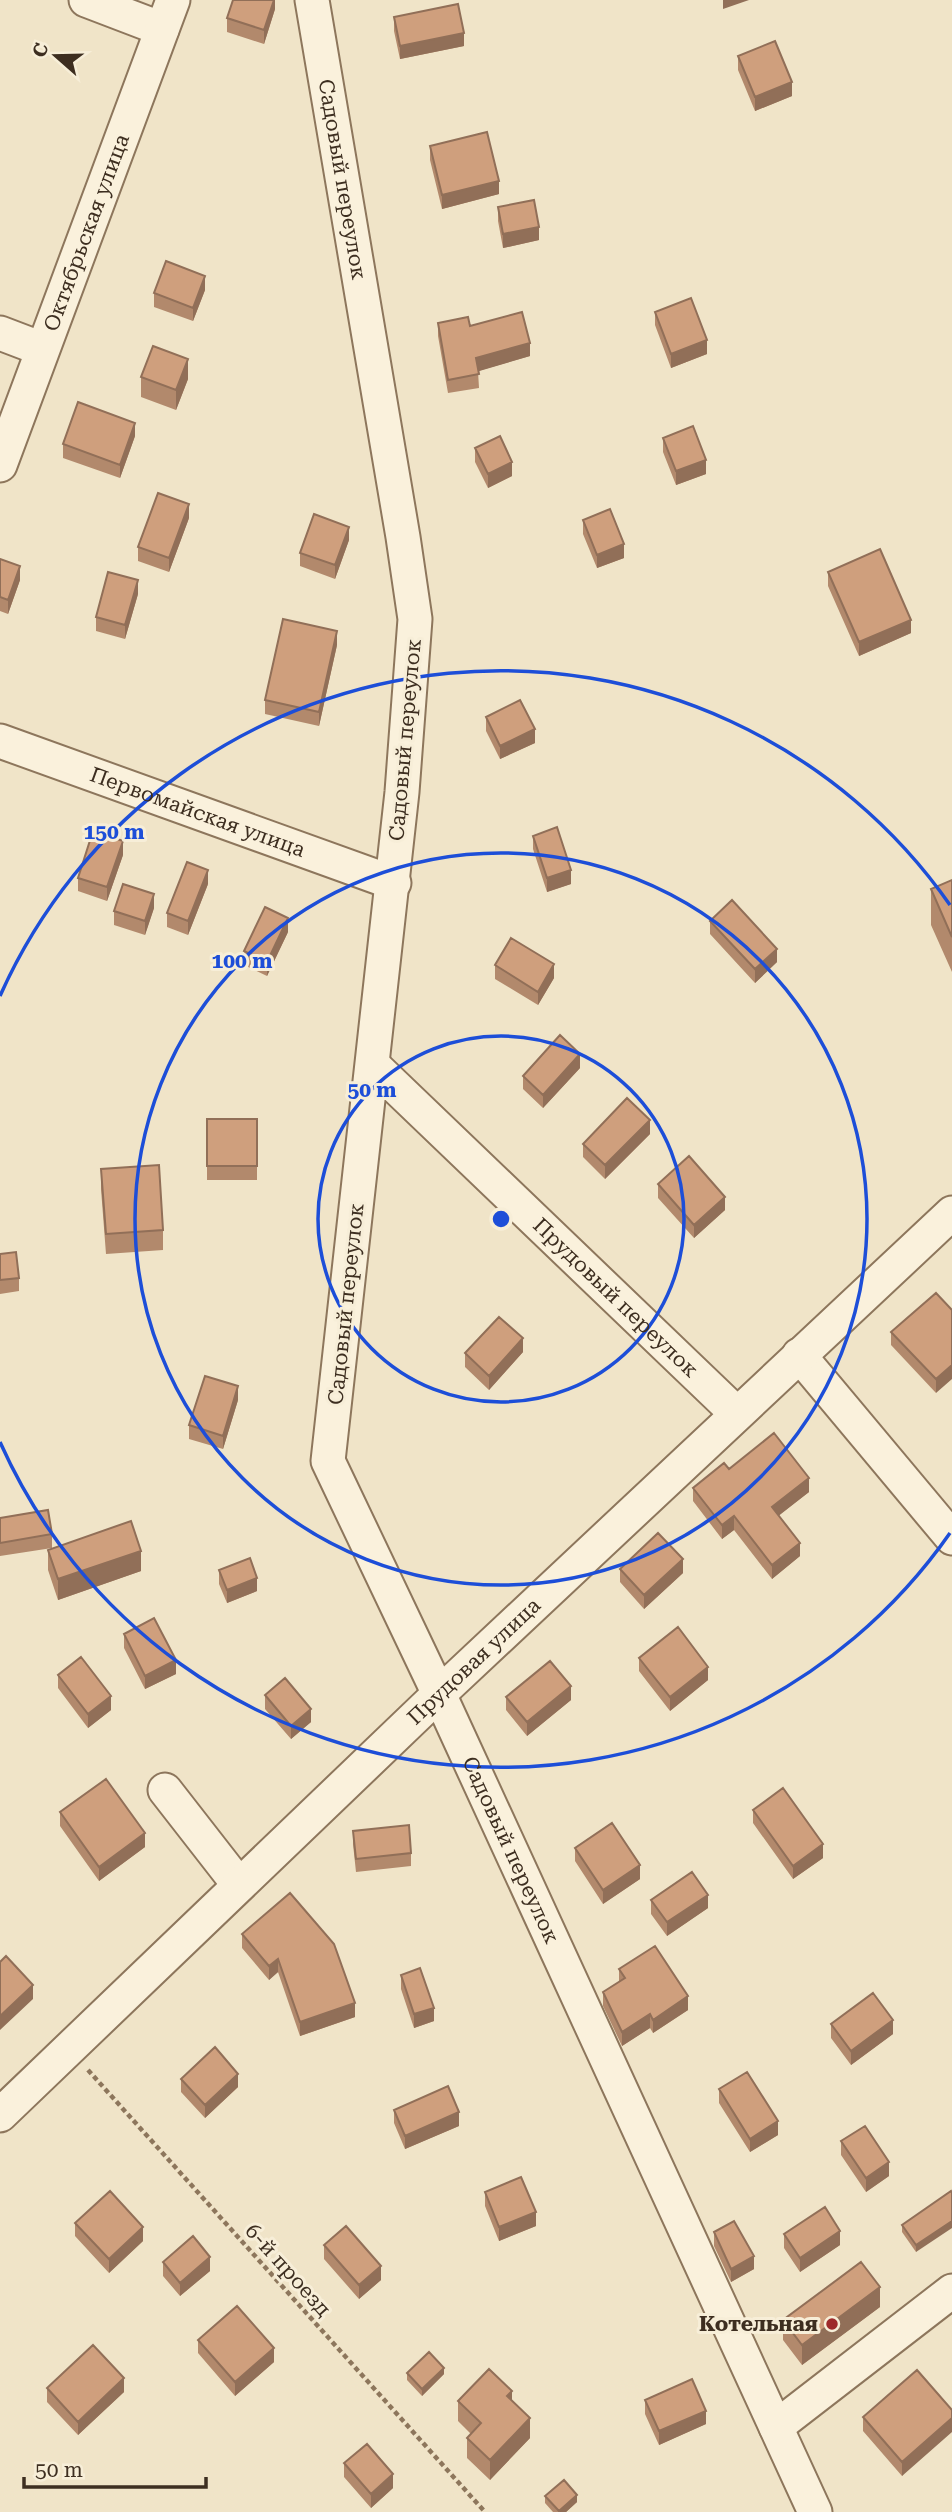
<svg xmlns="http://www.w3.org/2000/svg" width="952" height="2512" font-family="'Roboto Serif',serif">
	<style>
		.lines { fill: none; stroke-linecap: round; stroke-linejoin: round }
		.minor-casing { stroke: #8d765c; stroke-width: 37 }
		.path { stroke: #8d765c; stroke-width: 4.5; stroke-dasharray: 5 3.5; stroke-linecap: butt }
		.minor { stroke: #faf1dc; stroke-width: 33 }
		.wall { fill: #b2896c }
		.shaded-wall { fill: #916f58 }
		.building { fill: #cf9f7d; stroke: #916f58; stroke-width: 2 }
		.ring { fill: none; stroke: #1d4ed8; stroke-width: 3.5 }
		.poi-dot { fill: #9e2a2b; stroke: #f7eed8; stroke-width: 2.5 }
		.labels { text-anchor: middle; stroke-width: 6; stroke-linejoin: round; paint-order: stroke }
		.street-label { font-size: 21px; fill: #3d2e20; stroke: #f7eed8 }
		.poi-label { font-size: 21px; font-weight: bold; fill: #3d2e20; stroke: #f7eed8; text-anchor: end }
		.centre { fill: #1d4ed8; stroke: #f7eed8; stroke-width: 3.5 }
		.ring-label { font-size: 21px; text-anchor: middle; font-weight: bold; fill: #1d4ed8; stroke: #f7eed8; stroke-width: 6; stroke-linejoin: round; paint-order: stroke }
	</style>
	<rect width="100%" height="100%" fill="#f0e4c8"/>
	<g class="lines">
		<defs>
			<g id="minor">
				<path d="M86,0L162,29"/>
				<path id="s1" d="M312,0L403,537L415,619L402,792L328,1461L439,1694L815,2512"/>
				<path d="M0,333L42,349"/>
				<path id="s2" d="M0,465L173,0"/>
				<path id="s3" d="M0,741L394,883"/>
				<path id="s4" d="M373,1065L736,1413"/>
				<path d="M799,1355L952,1538"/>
				<path d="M165,1790L239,1885"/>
				<path id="s5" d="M0,2115L439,1694L952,1213"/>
				<path d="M776,2427L952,2291"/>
			</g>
		</defs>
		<use href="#minor" class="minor-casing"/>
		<path class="path" d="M88,2070L485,2512"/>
		<use href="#minor" class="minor"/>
	</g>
	<path class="wall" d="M275,0V9L264,44L227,32V18Z
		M394,17L464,46L400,59L394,31Z
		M738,56L792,96L755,111L738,70Z
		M430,146L499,194L442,209L430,160Z
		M498,207L539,240L503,248L498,221Z
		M205,290L193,321L154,307V293Z
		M655,312L707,354L671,368L655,325Z
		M438,323L470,326L530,356L478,371L479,388L448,393L438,336Z
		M141,377L188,379L176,410L141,397Z
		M135,436L120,478L63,458V444Z
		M663,438L706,474L676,485L663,452Z
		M475,448L512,476L488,488L475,462Z
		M189,518L169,572L138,561V547Z
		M583,520L624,558L597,568L583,534Z
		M349,540L335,579L300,566V553Z
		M0,559L20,580L8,614L0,611Z
		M828,572L911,633L859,656L828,586Z
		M138,594L125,639L96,631V617Z
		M337,645L319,726L265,714V700Z
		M486,717L535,743L500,759L486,731Z
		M533,836L571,884L547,892L533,849Z
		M123,855L107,901L78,891V878Z
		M952,880V972L931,925V889Z
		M208,884L188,935L167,927V913Z
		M154,908L145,935L114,925V911Z
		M710,921L777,962L755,983L710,934Z
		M288,932L267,976L244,965V951Z
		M495,965L554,978L538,1005L495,979Z
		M580,1068L543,1108L523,1089V1076Z
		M207,1119H257V1180H207Z
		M650,1134L605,1179L583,1157V1144Z
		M101,1169L163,1230V1250L106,1254L101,1189Z
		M658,1184L725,1210L694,1238L658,1198Z
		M0,1254L19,1278V1291L0,1294Z
		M936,1293V1393L891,1345V1332Z
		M523,1352L489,1390L465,1367V1353Z
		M238,1400L223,1449L189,1439V1425Z
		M729,1469L809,1492L779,1515L800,1556L772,1579L734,1530L722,1539L693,1501V1488Z
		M0,1518L52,1534V1548L0,1556Z
		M48,1550L141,1571L58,1600L48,1570Z
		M620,1569L683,1573L644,1609L620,1582Z
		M219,1570L257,1591L227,1603L219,1584Z
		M124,1634L176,1674L145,1689L124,1648Z
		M639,1658L708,1680L670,1711L639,1671Z
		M58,1675L111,1710L88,1728L58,1688Z
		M265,1695L311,1722L291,1739L265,1709Z
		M506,1697L571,1700L527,1736L506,1710Z
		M753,1810L823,1858L793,1879L753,1823Z
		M60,1812L145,1847L99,1881L60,1826Z
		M353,1831L411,1853V1866L356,1872L353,1844Z
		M575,1848L640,1879L603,1904L575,1861Z
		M290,1893L355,2017L300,2036L278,1972L269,1980L242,1948V1934Z
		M651,1900L708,1908L667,1936L651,1914Z
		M619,1969L688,2010L653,2033L650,2028L622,2046L603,2006V1992L619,1982Z
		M401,1975L434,2021L414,2028L401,1989Z
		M831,2024L893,2034L851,2065L831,2038Z
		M181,2079L238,2087L205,2118L181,2092Z
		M719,2089L778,2135L750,2152L719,2103Z
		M394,2110L459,2126L405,2149L394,2123Z
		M841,2141L889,2176L866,2192L841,2155Z
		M951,2191L916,2252L902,2232V2225Z
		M485,2192L536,2226L499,2241L485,2206Z
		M75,2223L143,2241L109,2273L75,2236Z
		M714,2232L754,2269L731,2282L714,2246Z
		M784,2234L840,2245L800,2272L784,2248Z
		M324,2245L381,2280L359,2299L324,2259Z
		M163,2262L210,2271L180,2296L163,2276Z
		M880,2307L802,2365L783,2340V2320Z
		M198,2340L274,2362L235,2396L198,2353Z
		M407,2373L444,2374L422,2396L407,2380Z
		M47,2388L124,2392L78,2435L47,2402Z
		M645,2400L706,2424L659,2445L645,2414Z
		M458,2401L530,2438L490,2480L467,2458V2438L471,2434L458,2421Z
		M952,2410L902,2476L863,2431V2417Z
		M344,2463L393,2488L371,2508L344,2477Z
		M545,2496L577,2502L566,2512H553L545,2503Z"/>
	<path class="shaded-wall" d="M274,0H275V9L264,44V30Z
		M723,0H749L723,9Z
		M464,33V46L400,59V46Z
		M792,82V96L755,111V97Z
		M499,181V194L442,209V195Z
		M539,227V240L503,248V234Z
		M205,276V290L193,321V308Z
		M707,340V354L671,368V354Z
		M530,343V356L476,372V358Z
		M188,359V379L176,410V390Z
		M135,423V436L120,478V465Z
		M706,460V474L676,485V471Z
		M512,462V476L488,488V474Z
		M189,504V518L169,572V558Z
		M349,527V540L335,579V565Z
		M624,544V558L597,568V555Z
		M20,566V580L8,614V600Z
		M138,580V594L125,639V625Z
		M911,620V633L859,656V642Z
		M337,631V645L319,726V712Z
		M535,729V743L500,759V746Z
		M123,841V855L107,901V887Z
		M208,870V884L188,935V921Z
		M571,870V884L547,892V878Z
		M154,894V908L145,935V921Z
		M288,918V932L267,976V962Z
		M777,949V962L755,983V969Z
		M554,964V978L538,1005V992Z
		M580,1054V1068L543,1108V1095Z
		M650,1120V1134L605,1179V1165Z
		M725,1197V1210L694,1238V1225Z
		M523,1338V1352L489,1390V1376Z
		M952,1365V1379L936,1393V1379Z
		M238,1386V1400L223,1449V1436Z
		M809,1478V1492L772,1521V1507Z
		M734,1516V1530L722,1539V1525Z
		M800,1543V1556L772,1579V1565Z
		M141,1551V1571L58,1600V1579Z
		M683,1559V1573L644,1609V1595Z
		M257,1578V1591L227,1603V1590Z
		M176,1660V1674L145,1689V1676Z
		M708,1667V1680L670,1711V1697Z
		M571,1686V1700L527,1736V1722Z
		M111,1696V1710L88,1728V1714Z
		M311,1709V1722L291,1739V1726Z
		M145,1833V1847L99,1881V1867Z
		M823,1844V1858L793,1879V1866Z
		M640,1865V1879L603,1904V1890Z
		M708,1895V1908L667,1936V1922Z
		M278,1959V1972L269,1980V1966Z
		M33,1985V1999L0,2030V2016Z
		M688,1996V2010L653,2033V2020Z
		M355,2003V2017L300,2036V2022Z
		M434,2008V2021L414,2028V2014Z
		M650,2014V2028L622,2046V2032Z
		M893,2020V2034L851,2065V2051Z
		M238,2074V2087L205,2118V2105Z
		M459,2112V2126L405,2149V2136Z
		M778,2121V2135L750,2152V2139Z
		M889,2162V2176L866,2192V2178Z
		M536,2212V2226L499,2241V2227Z
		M952,2221V2228L916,2252V2245Z
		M143,2227V2241L109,2273V2259Z
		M840,2231V2245L800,2272V2258Z
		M754,2256V2269L731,2282V2269Z
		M210,2257V2271L180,2296V2283Z
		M381,2266V2280L359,2299V2285Z
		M880,2287V2307L802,2365V2345Z
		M274,2348V2362L235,2396V2382Z
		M444,2368V2374L422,2396V2389Z
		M124,2378V2392L78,2435V2422Z
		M512,2391V2411L507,2396Z
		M706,2411V2424L659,2445V2431Z
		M530,2418V2438L490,2480V2460Z
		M952,2418V2432L902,2476V2462Z
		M393,2474V2488L371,2508V2494Z
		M577,2495V2502L566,2512H559Z"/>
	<path class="building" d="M233,0H274L264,30L227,18Z
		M458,4L464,33L400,46L394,17Z
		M775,41L792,82L755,97L738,56Z
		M487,132L499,181L442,195L430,146Z
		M534,200L539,227L503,234L498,207Z
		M166,261L205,276L193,308L154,293Z
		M691,298L707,340L671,354L655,312Z
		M522,312L530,343L476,358L479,374L448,380L438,323L468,317L470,326Z
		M153,346L188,359L176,390L141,377Z
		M78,402L135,423L120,465L63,444Z
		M693,426L706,460L676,471L663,438Z
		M500,436L512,462L488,474L475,448Z
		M158,493L189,504L169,558L138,547Z
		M610,509L624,544L597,555L583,520Z
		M314,514L349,527L335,565L300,553Z
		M880,549L911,620L859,642L828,572Z
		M0,559L20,566L8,600L0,597Z
		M108,572L138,580L125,625L96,617Z
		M283,619L337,631L319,712L265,700Z
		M520,700L535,729L500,746L486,717Z
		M557,827L571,870L547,878L533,836Z
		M93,831L123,841L107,887L78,878Z
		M187,862L208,870L188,921L167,913Z
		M952,880V937L931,889Z
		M123,884L154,894L145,921L114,911Z
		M732,900L777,949L755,969L710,921Z
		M265,907L288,918L267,962L244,951Z
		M511,938L554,964L538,992L495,965Z
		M560,1035L580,1054L543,1095L523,1076Z
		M627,1098L650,1120L605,1165L583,1144Z
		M207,1119H257V1166H207Z
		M689,1156L725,1197L694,1225L658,1184Z
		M159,1165L163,1230L106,1234L101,1169Z
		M16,1252L19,1278L0,1280V1254Z
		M936,1293L952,1310V1365L936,1379L891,1332Z
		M499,1317L523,1338L489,1376L465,1353Z
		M205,1376L238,1386L223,1436L189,1425Z
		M774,1433L809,1478L772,1507L800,1543L772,1565L734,1516L722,1525L693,1488L724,1463L729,1469Z
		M48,1510L52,1534L0,1543V1518Z
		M131,1521L141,1551L58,1579L48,1550Z
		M658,1533L683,1559L644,1595L620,1569Z
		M250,1558L257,1578L227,1590L219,1570Z
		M154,1618L176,1660L145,1676L124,1634Z
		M678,1627L708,1667L670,1697L639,1658Z
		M81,1657L111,1696L88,1714L58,1675Z
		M550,1661L571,1686L527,1722L506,1697Z
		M285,1678L311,1709L291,1726L265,1695Z
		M106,1779L145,1833L99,1867L60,1812Z
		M783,1788L823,1844L793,1866L753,1810Z
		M612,1823L640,1865L603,1890L575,1848Z
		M409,1825L411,1853L356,1859L353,1831Z
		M692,1872L708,1895L667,1922L651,1900Z
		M290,1893L334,1944L355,2003L300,2022L278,1959L269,1966L242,1934Z
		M655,1946L688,1996L653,2020L650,2014L622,2032L603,1992L625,1978L619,1969Z
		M6,1956L33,1985L0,2016V1962Z
		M420,1968L434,2008L414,2014L401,1975Z
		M873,1993L893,2020L851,2051L831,2024Z
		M215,2047L238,2074L205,2105L181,2079Z
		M747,2072L778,2121L750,2139L719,2089Z
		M448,2086L459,2112L405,2136L394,2110Z
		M865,2126L889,2162L866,2178L841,2141Z
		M521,2177L536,2212L499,2227L485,2192Z
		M110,2191L143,2227L109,2259L75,2223Z
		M951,2191L952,2193V2221L916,2245L902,2225Z
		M825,2207L840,2231L800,2258L784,2234Z
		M734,2221L754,2256L731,2269L714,2232Z
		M346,2226L381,2266L359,2285L324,2245Z
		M193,2236L210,2257L180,2283L163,2262Z
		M861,2262L880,2287L802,2345L783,2320Z
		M237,2306L274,2348L235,2382L198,2340Z
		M93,2345L124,2378L78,2422L47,2388Z
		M429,2352L444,2368L422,2389L407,2373Z
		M489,2369L512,2391L507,2396L530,2418L490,2460L467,2438L481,2423L458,2401Z
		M917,2370L952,2410V2418L902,2462L863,2417Z
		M692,2379L706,2411L659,2431L645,2400Z
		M367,2444L393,2474L371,2494L344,2463Z
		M564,2480L577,2495L559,2511L545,2496Z"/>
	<g class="ring">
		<circle cx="501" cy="1219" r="183"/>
		<circle cx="501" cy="1219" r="366"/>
		<path d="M950 1533A548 548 0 0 1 0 1442M0 996A548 548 0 0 1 950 905"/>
	</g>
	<circle class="poi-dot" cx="832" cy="2324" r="7"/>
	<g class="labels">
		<g class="street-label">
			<text dy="7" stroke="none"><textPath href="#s1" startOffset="182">Садовый переулок</textPath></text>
			<text dy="7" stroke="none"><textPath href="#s2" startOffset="248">Октябрьская улица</textPath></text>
			<text transform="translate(405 740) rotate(-85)" y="7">Садовый переулок</text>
			<text dy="7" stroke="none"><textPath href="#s3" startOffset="210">Первомайская улица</textPath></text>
			<text dy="7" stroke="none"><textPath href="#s4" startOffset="336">Прудовый переулок</textPath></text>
			<text transform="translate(346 1304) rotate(-84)" y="7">Садовый переулок</text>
			<text dy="7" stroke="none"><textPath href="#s5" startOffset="656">Прудовая улица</textPath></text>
			<text dy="7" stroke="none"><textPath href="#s1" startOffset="1904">Садовый переулок</textPath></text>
			<text transform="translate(288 2270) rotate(48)" y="7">6-й проезд</text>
		</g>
		<g class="poi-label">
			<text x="818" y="2331">Котельная</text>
		</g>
	</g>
	<circle cx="501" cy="1219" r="10" class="centre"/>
	<g class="ring-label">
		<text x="114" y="839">150 m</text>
		<text x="242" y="968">100 m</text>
		<text x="372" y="1097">50 m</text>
	</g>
	<g transform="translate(56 56) rotate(290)" stroke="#f7eed8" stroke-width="5" paint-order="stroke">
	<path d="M0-5L12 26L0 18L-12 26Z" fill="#3d2e20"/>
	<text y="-10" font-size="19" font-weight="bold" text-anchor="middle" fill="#3d2e20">С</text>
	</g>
	<path d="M24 2477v10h182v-10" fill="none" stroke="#3d2e20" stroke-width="3.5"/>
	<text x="35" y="2477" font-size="21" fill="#3d2e20" stroke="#f7eed8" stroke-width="5" paint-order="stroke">50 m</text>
</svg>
